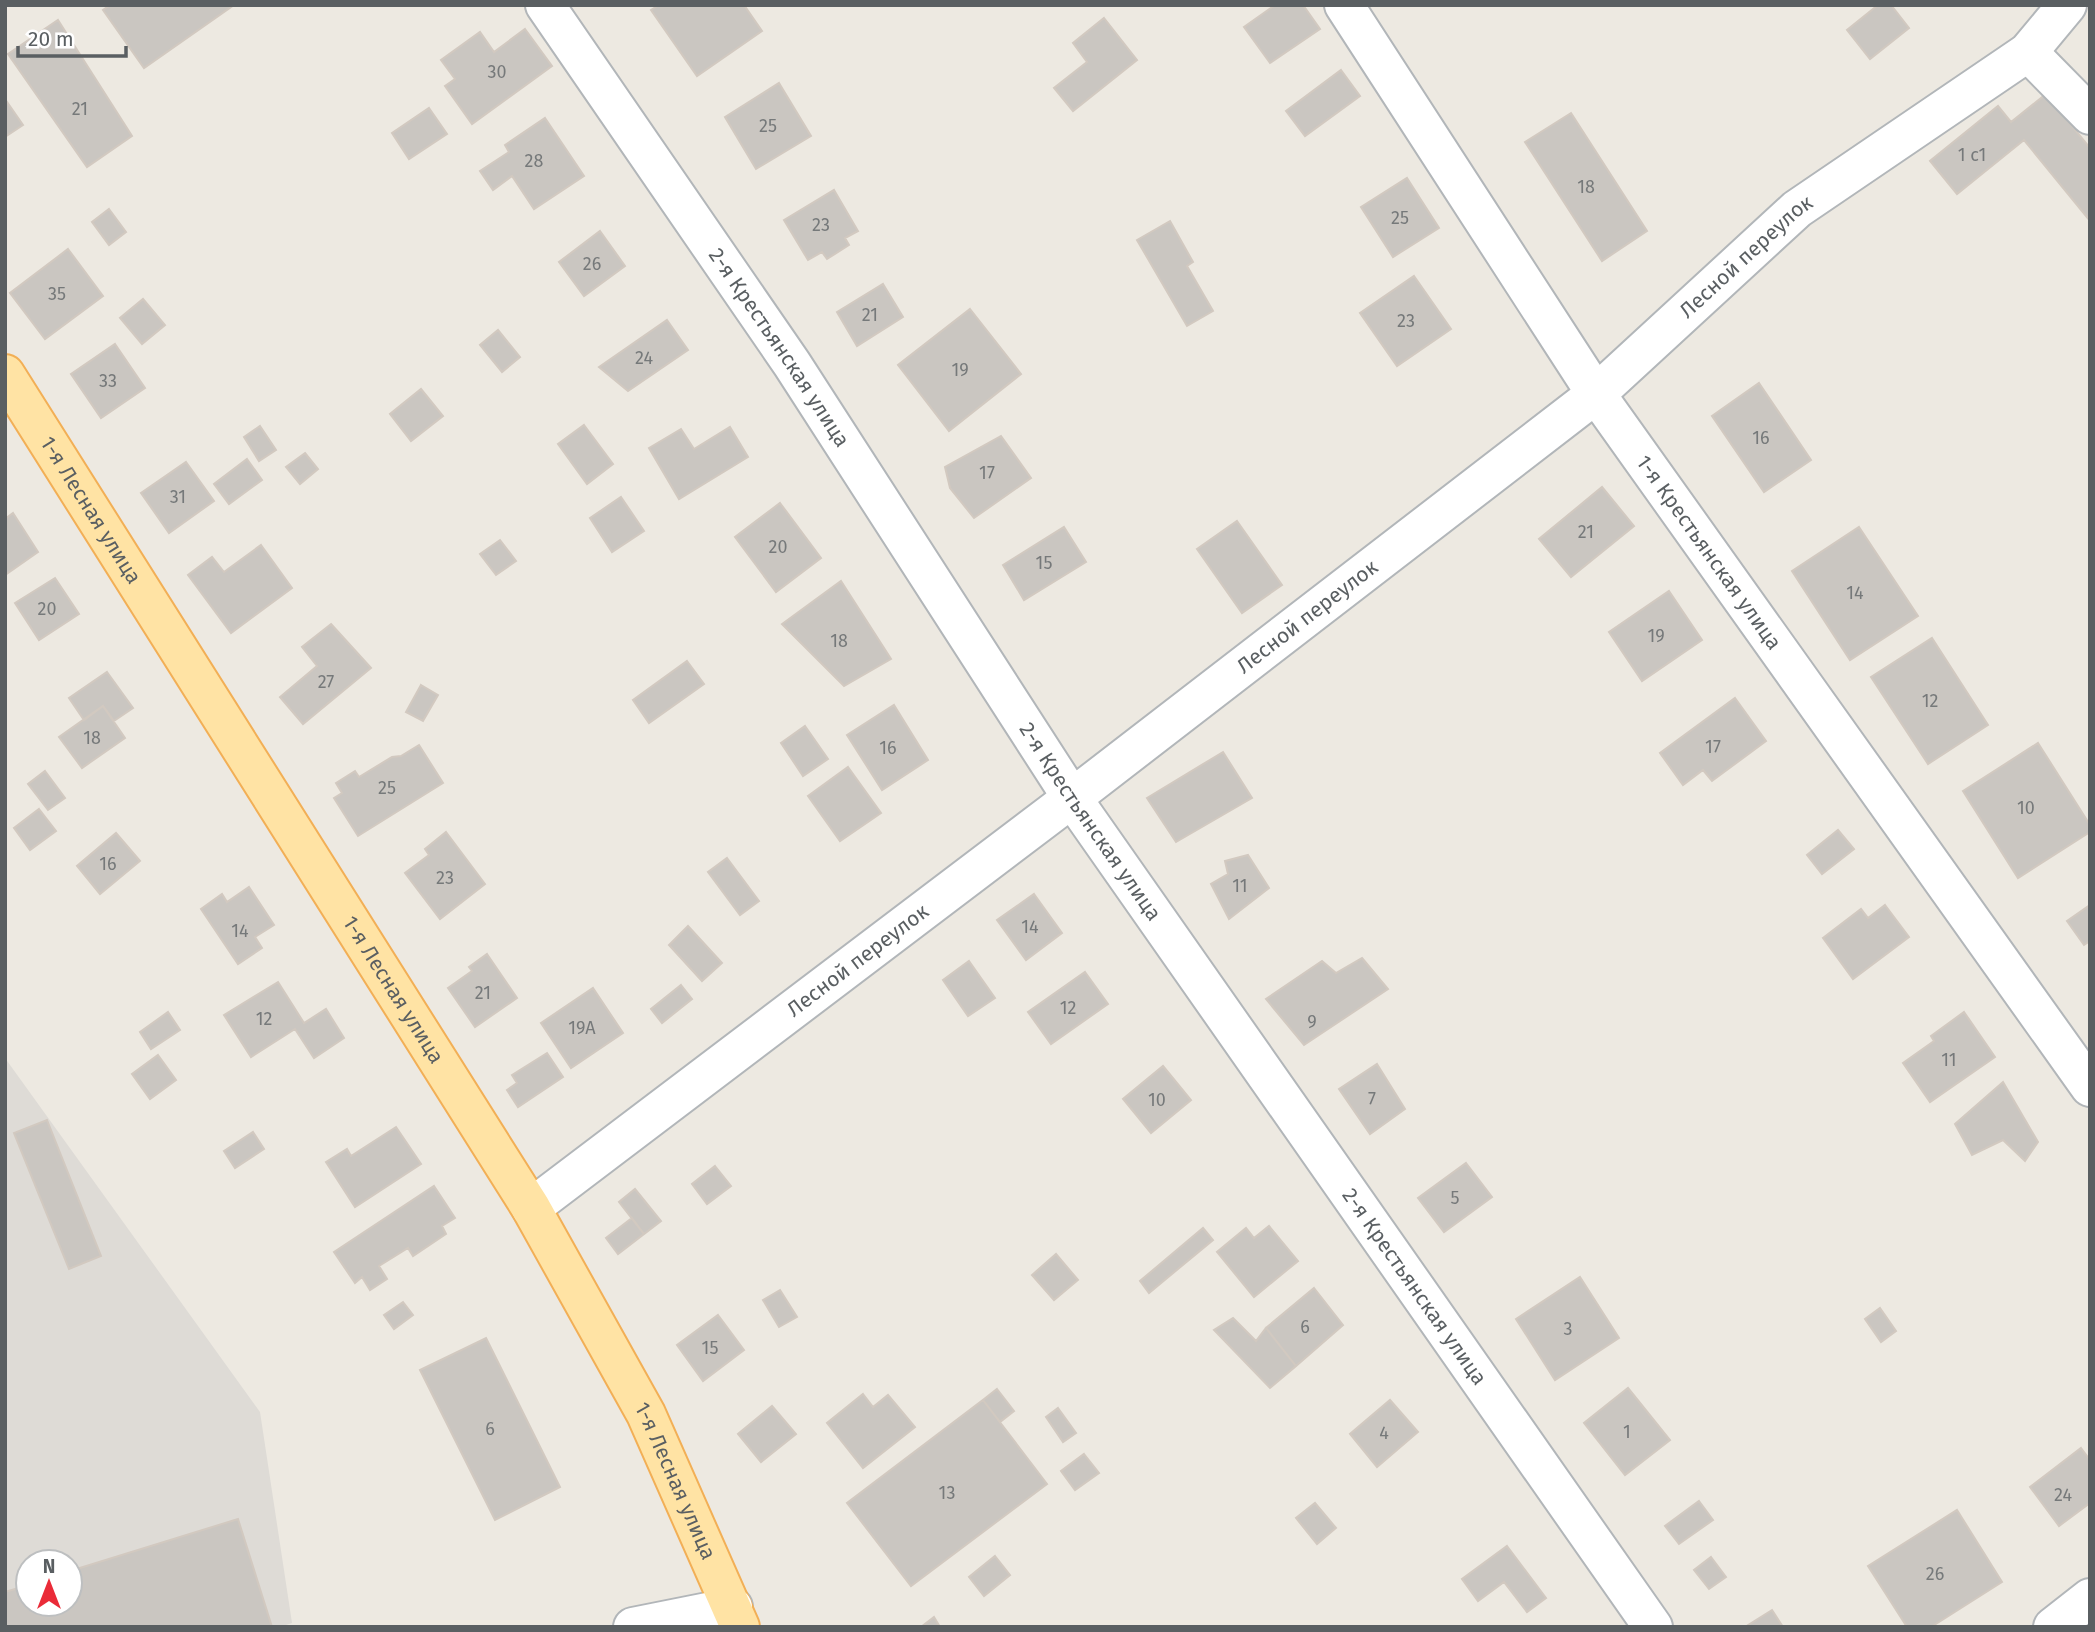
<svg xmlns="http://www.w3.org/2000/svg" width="2095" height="1632" font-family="'Fira Sans',sans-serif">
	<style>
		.industrial { fill: #dedbd6; fill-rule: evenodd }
		.building { fill: #cac6c1; stroke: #d2c9c0; stroke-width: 2 }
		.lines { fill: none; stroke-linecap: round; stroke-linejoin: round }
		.minor-casing { stroke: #b2b6b9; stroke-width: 42 }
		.major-casing { stroke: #f2af56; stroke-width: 42 }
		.minor { stroke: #fff; stroke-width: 38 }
		.major { stroke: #ffe3a4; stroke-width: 38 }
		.labels { text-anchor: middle; stroke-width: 6; stroke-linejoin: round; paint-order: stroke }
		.number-label { font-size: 18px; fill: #76797a }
		.street-label { font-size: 21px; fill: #5a5f62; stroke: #fff }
	</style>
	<rect width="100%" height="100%" fill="#ede9e1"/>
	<path class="industrial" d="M5,1058L260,1412L292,1623L280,1627H5ZM28,1562H70V1604H28Z"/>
	<path class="building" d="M110,5H234L144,68L103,10Z
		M659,5H744L762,31L697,76L651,10Z
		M1275,5H1303L1320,29L1270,63L1244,27Z
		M1878,5H1891L1909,28L1870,59L1847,30Z
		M1104,18L1137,60L1073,111L1054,88L1087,62L1073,43Z
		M58,20L132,136L87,167L8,54Z
		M525,29L552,66L472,124L445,86L455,79L441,60L480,32L494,52Z
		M1341,70L1360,96L1305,136L1286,111Z
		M779,83L811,136L756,169L725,117Z
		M2046,94L2090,148V221L2024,140L1957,194L1930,161L1998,106L2011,122Z
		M5,99L23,125L5,137Z
		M429,108L447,134L409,159L392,133Z
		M1571,113L1647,231L1602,261L1525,142Z
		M545,118L584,176L534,209L512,176L493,190L480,171L509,152L505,145Z
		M1407,178L1439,228L1393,257L1361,207Z
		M834,190L858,231L845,238L849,245L827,259L822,252L808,260L784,220Z
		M109,209L126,232L109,245L92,222Z
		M1170,221L1193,262L1187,266L1213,311L1187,326L1137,240Z
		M600,231L625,266L584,296L559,262Z
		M68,249L103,296L45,339L10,293Z
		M1414,276L1451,329L1397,366L1360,313Z
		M883,284L903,317L857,346L837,312Z
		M143,299L165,325L142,344L120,318Z
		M970,309L1021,374L949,431L898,365Z
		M667,320L688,350L628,391L599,367Z
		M498,330L520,357L502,372L480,345Z
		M115,344L145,388L101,418L71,374Z
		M1759,383L1811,460L1764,492L1712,416Z
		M421,389L443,416L411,441L390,414Z
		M584,425L613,464L587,484L558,444Z
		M260,426L276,450L259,461L244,437Z
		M730,427L748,457L679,499L649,448L681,429L694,449Z
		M1001,436L1031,478L974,518L950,488L945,467Z
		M305,453L318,469L300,484L286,467Z
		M247,459L262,480L229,504L214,484Z
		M186,462L214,501L169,533L141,493Z
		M1602,487L1634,526L1571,577L1539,539Z
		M621,497L644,531L612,552L590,518Z
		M780,503L821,558L776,592L735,537Z
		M13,513L38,552L5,575V519Z
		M1237,521L1282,585L1242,613L1197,549Z
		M1064,527L1086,562L1024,600L1003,565Z
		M1859,527L1918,616L1850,660L1792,571Z
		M500,540L516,561L496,575L480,554Z
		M261,545L292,588L231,633L188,575L212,557L224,572Z
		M55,578L79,614L39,640L15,603Z
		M841,581L891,659L844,686L782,624Z
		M1669,591L1702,640L1642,681L1609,632Z
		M331,624L371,668L303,724L280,697L317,666L302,647Z
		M1932,638L1988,725L1928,764L1871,677Z
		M687,661L704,684L649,723L633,700Z
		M107,672L133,708L114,721L103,706L84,720L69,698Z
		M421,685L438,695L423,721L406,712Z
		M1735,698L1766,741L1712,781L1703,770L1683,785L1660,753Z
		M894,705L928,760L882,790L847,735Z
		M103,706L125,738L82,768L59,737Z
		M805,726L828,759L803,776L781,743Z
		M2038,743L2090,825V832L2018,878L1963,791Z
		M419,745L443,783L358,836L334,798L342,793L336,783L355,771L359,777L392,757L401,756Z
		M1223,752L1252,798L1176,842L1147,798Z
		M848,767L881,813L840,841L808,796Z
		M45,771L65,798L48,810L28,784Z
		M39,809L56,831L30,850L14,828Z
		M1838,830L1854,849L1822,874L1807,855Z
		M446,832L485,884L440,919L405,873L429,855L425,849Z
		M116,833L140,861L100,894L77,866Z
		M1248,855L1269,888L1229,919L1211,884L1228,874L1225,861Z
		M727,858L759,901L740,915L708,872Z
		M249,887L274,925L255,937L262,948L238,964L201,909L222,894L227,902Z
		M1034,894L1062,933L1026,960L997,920Z
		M1885,905L1909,937L1853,979L1823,938L1861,909L1868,918Z
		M2090,905V941L2084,945L2067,921Z
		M688,926L722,963L702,981L669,945Z
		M487,954L517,998L475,1027L448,988L472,971L469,967Z
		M1362,958L1388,989L1304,1045L1266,999L1322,961L1336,973Z
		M969,961L995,998L968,1016L943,980Z
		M1085,972L1108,1004L1051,1044L1028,1012Z
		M278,982L304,1023L326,1009L344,1038L314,1058L295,1029L251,1057L224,1015Z
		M681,985L692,999L662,1023L651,1009Z
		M593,988L623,1033L571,1068L541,1023Z
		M168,1012L180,1030L151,1049L140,1032Z
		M1964,1012L1995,1057L1930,1102L1903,1063L1934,1041L1931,1036Z
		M547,1053L563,1077L518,1107L507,1090L517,1083L512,1075Z
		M158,1055L176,1080L150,1099L132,1074Z
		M1377,1064L1405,1109L1370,1134L1339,1089Z
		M1163,1066L1191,1100L1151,1133L1123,1099Z
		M2003,1082L2038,1142L2025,1161L2003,1140L1972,1155L1955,1124Z
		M47,1120L101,1256L69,1269L14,1133Z
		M396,1127L421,1164L355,1207L326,1162L347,1149L351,1156Z
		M253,1132L264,1149L235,1168L224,1151Z
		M1466,1163L1492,1197L1444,1232L1418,1198Z
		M715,1166L731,1186L707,1204L692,1184Z
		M434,1186L455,1218L442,1226L446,1234L413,1256L408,1248L379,1266L387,1279L370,1290L362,1277L355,1283L334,1252Z
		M635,1189L661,1221L644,1234L619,1202Z
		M632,1218L644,1234L618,1254L606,1238Z
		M1269,1226L1298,1261L1254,1297L1217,1252L1246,1228L1254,1238Z
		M1203,1228L1213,1240L1149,1293L1140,1281Z
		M1056,1254L1078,1280L1054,1300L1032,1275Z
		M1580,1277L1619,1338L1555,1380L1516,1319Z
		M1314,1288L1343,1325L1296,1366L1266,1328Z
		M780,1290L797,1317L779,1327L763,1300Z
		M403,1302L413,1315L394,1329L384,1315Z
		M1880,1308L1896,1331L1881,1342L1865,1319Z
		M718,1315L744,1350L703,1381L677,1345Z
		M1233,1318L1256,1341L1266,1328L1296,1366L1270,1388L1214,1330Z
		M486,1338L560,1487L495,1520L420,1370Z
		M1628,1388L1670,1440L1625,1475L1584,1423Z
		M997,1389L1014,1411L1000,1422L983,1400Z
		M863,1394L873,1407L888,1395L915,1427L863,1468L827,1423Z
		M983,1400L1047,1484L911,1586L847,1503Z
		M1390,1400L1418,1432L1377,1467L1350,1434Z
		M772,1406L796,1434L761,1462L738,1434Z
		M1058,1408L1076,1433L1063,1442L1046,1417Z
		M2081,1448L2090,1460V1503L2059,1526L2030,1487Z
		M1084,1454L1099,1473L1075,1490L1061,1471Z
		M1699,1501L1713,1520L1679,1544L1665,1526Z
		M1315,1503L1336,1528L1317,1544L1296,1518Z
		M1957,1510L2002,1582L1931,1627H1907L1868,1566Z
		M238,1519L272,1627H5V1592L28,1585V1604H70V1571Z
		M1507,1546L1546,1598L1527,1612L1504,1582L1478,1601L1462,1579Z
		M995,1556L1010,1575L984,1596L969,1577Z
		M1711,1557L1726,1577L1709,1589L1694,1570Z
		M1772,1610L1783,1627H1745Z
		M934,1617L940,1627H921Z"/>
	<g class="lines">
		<defs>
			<g id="minor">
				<path id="s1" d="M545,5L792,364L1072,798L1653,1627"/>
				<path id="s2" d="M1344,5L1596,394L2090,1087"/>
				<path d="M2028,52L2090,115"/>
				<path id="s3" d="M531,1208L1072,798L1596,394L1797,209L2028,52L2067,5"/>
				<path d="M633,1627L733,1607"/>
				<path d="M2053,1627L2090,1598"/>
			</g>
			<g id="major">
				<path id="s4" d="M5,374L531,1208L646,1414L740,1627"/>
			</g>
		</defs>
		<use href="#minor" class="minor-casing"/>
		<use href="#major" class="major-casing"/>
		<use href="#minor" class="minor"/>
		<use href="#major" class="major"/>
	</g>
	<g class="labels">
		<g class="number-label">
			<text x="497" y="78">30</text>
			<text x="80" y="115">21</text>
			<text x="768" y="132">25</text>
			<text x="1972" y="161">1 с1</text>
			<text x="534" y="167">28</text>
			<text x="1586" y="193">18</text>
			<text x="1400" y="224">25</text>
			<text x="821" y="231">23</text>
			<text x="592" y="270">26</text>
			<text x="57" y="300">35</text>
			<text x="870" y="321">21</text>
			<text x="1406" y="327">23</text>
			<text x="644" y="364">24</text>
			<text x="960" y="376">19</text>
			<text x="108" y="387">33</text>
			<text x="1761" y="444">16</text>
			<text x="987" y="479">17</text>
			<text x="178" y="503">31</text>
			<text x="1586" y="538">21</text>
			<text x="778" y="553">20</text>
			<text x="1044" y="569">15</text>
			<text x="1855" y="599">14</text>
			<text x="47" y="615">20</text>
			<text x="1656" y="642">19</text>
			<text x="839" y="647">18</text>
			<text x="326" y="688">27</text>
			<text x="1930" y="707">12</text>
			<text x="92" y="744">18</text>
			<text x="1713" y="753">17</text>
			<text x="888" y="754">16</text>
			<text x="387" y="794">25</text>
			<text x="2026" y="814">10</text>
			<text x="108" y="870">16</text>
			<text x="445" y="884">23</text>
			<text x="1240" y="892">11</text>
			<text x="1030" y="933">14</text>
			<text x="240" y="937">14</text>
			<text x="483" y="999">21</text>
			<text x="1068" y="1014">12</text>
			<text x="264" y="1025">12</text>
			<text x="1312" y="1028">9</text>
			<text x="582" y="1034">19А</text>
			<text x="1949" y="1066">11</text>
			<text x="1372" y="1105">7</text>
			<text x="1157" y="1106">10</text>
			<text x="1455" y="1204">5</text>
			<text x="1305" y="1333">6</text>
			<text x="1568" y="1335">3</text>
			<text x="710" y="1354">15</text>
			<text x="490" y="1435">6</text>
			<text x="1627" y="1438">1</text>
			<text x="1384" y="1439">4</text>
			<text x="947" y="1499">13</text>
			<text x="2063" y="1501">24</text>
			<text x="1935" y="1580">26</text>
		</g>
		<g class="street-label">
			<text dy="7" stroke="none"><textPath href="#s3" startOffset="1544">Лесной переулок</textPath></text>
			<text dy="7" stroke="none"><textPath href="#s1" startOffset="415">2-я Крестьянская улица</textPath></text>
			<text dy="7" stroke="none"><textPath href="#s4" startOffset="161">1-я Лесная улица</textPath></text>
			<text dy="7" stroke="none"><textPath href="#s2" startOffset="658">1-я Крестьянская улица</textPath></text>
			<text dy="7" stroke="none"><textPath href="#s3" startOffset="976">Лесной переулок</textPath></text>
			<text dy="7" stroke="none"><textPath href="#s1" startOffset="982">2-я Крестьянская улица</textPath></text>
			<text dy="7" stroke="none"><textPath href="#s3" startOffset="410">Лесной переулок</textPath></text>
			<text dy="7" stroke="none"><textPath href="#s4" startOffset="728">1-я Лесная улица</textPath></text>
			<text dy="7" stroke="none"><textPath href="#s1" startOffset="1549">2-я Крестьянская улица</textPath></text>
			<text dy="7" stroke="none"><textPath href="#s4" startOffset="1295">1-я Лесная улица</textPath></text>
		</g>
	</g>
	<rect width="2095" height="1632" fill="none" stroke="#5a5f62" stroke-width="14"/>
	<g transform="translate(49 1583)"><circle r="33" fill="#ffffff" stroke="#bdbfc0" stroke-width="2"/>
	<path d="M0-5L12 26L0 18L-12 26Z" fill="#ea2b38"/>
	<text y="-10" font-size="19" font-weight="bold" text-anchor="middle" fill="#5a5f62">N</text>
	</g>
	<path d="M18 46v10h108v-10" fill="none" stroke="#5a5f62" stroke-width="3.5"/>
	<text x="28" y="46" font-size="21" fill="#5a5f62" stroke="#ffffff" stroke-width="5" paint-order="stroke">20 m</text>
</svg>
